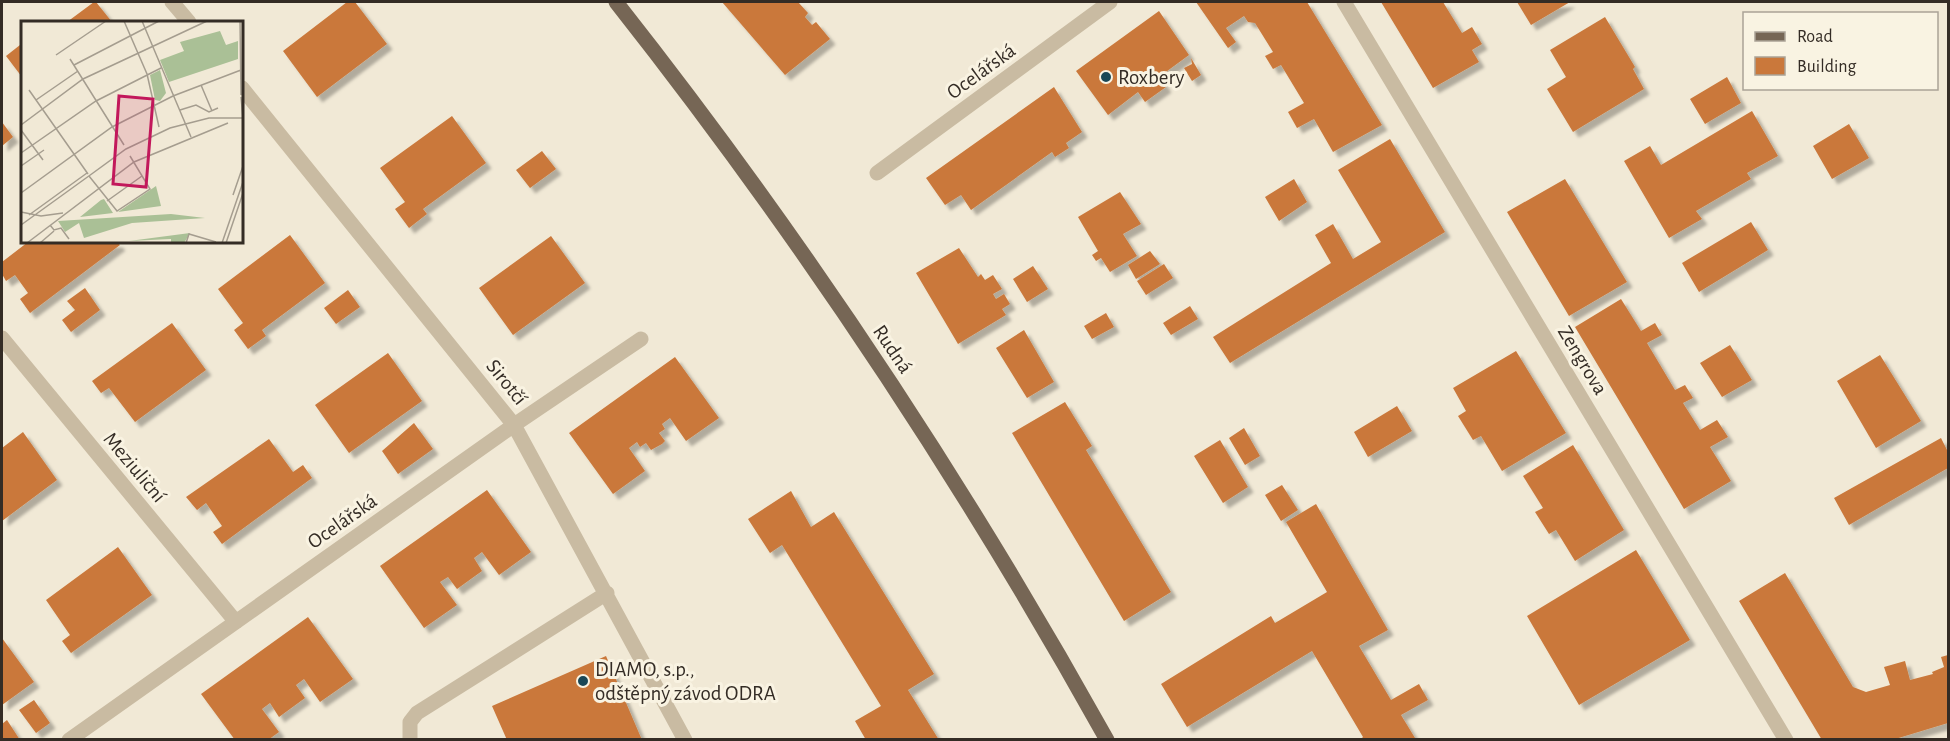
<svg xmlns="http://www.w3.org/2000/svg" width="1950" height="741" font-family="'Alegreya Sans',sans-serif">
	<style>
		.building { fill: #ca783b; filter: url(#shadow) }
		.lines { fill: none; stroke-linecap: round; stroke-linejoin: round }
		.minor { stroke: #c9bba2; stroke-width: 15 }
		.major { stroke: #766655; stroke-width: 15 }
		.poi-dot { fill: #194756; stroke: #f9f3e2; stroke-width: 2 }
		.labels { text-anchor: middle; stroke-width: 6; stroke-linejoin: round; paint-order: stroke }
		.street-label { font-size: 21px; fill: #342c25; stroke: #f9f3e2 }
		.poi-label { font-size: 21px; fill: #342c25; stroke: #f9f3e2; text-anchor: start }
		.inset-road { fill: none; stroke: #a59d8f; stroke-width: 1.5 }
		.view { fill: #c2185b; fill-opacity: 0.15; stroke: #c2185b; stroke-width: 3 }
		.inset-edge { fill: none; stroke: #342c25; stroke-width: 3 }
	</style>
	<defs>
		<filter id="shadow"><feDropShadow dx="5.5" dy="5.5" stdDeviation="1.5" flood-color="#0004"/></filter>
	</defs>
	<rect width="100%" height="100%" fill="#f1e9d6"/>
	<path class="building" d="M96,2L112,22H67L94,2Z
		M347,2H355L387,44L317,97L283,51Z
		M722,2H798L808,13L805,17L812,25L816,22L830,39L785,75Z
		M1196,2H1307L1382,125L1333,152L1314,119L1297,128L1288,112L1304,103L1281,65L1273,69L1265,56L1273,52L1255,23L1248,22L1244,16L1226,28L1236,42L1228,48Z
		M1381,2H1443L1462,33L1472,27L1482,44L1472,50L1479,62L1433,88Z
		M1517,2H1570L1531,25Z
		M1159,11L1189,55L1159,77L1166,87L1145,102L1138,92L1108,115L1076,71Z
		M1605,17L1635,67L1633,69L1644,89L1573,132L1547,89L1566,77L1550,50Z
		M20,45L22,47V77L6,56Z
		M1191,58L1201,75L1192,81L1184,68L1192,64Z
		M1727,77L1741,103L1705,124L1690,99Z
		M1054,87L1082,132L1066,143L1069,148L1055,157L1052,152L971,210L961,195L945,205L926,178Z
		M1752,111L1778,156L1747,173L1751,179L1696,211L1702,219L1669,238L1624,161L1650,146L1661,165Z
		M452,116L486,163L423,209L427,214L409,228L395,209L405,202L380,168Z
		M2,122L13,137L2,146Z
		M1849,124L1869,158L1832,179L1813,146Z
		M1390,139L1445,232L1230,363L1213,337L1331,263L1315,235L1333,224L1353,259L1381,242L1338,170Z
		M542,151L556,169L530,188L516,170Z
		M1294,179L1307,202L1279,221L1265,197Z
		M1565,179L1627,282L1569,316L1507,212Z
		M1120,192L1141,224L1123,234L1137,256L1110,272L1101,258L1096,261L1092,255L1098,251L1078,217Z
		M1751,222L1768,250L1699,292L1682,263Z
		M290,235L325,283L262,330L266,336L248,349L234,330L243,323L218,289Z
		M551,236L585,283L513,335L479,288Z
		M28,242H117L120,245L30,313L20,299L28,293L15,275L6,281L2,274V262Z
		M959,248L978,277L981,274L985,280L993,275L1002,289L993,294L996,299L1004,294L1010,304L1002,309L1006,315L958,344L916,273Z
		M1150,251L1160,264L1136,279L1128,265Z
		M1164,264L1173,278L1146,295L1137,281Z
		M1033,266L1048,289L1027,302L1013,279Z
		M85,288L100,310L71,332L62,320L75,310L67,301Z
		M348,290L360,307L336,324L324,308Z
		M1621,299L1641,331L1655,323L1662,335L1647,343L1675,390L1685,385L1693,398L1683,403L1700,430L1717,420L1728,437L1710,447L1731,481L1684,509L1575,327Z
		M1190,306L1198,319L1171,335L1163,323Z
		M1106,313L1114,327L1092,339L1084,326Z
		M172,323L206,370L135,422L109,388L101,393L92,381Z
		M1024,330L1054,382L1027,398L996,348Z
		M1730,345L1752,380L1722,397L1700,363Z
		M1516,351L1566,433L1502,471L1481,436L1473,440L1458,416L1466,411L1453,388Z
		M388,353L422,401L349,453L315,405Z
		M1880,355L1921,421L1876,448L1837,381Z
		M675,357L719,418L686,441L670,418L662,424L665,429L659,433L665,441L662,444L651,450L646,443L640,447L637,442L629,448L645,471L613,494L569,433Z
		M1065,402L1092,446L1086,450L1171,592L1124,621L1012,433Z
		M1397,406L1412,431L1368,457L1354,432Z
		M414,423L433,449L398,474L382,451Z
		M1244,428L1260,456L1245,465L1229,438Z
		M23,432L57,480L2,521V448Z
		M1941,438L1948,452V468L1849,525L1834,498Z
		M269,439L293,472L303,465L312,478L222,544L213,532L222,526L206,503L197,510L186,497Z
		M1220,440L1248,487L1223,503L1194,456Z
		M1573,445L1624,530L1575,561L1556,530L1549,534L1535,512L1543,508L1523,476Z
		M1282,485L1298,510L1281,521L1265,495Z
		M487,490L531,552L499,575L482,552L474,558L482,571L457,589L448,577L440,582L457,605L424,628L380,566Z
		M791,491L811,527L834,512L934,674L908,690L939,740H866L855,721L881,706L782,545L770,553L748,519Z
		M1316,504L1388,630L1359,646L1391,700L1419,684L1428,700L1401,715L1415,738L1360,740L1363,737L1312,651L1187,727L1161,684L1271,616L1275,623L1327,592L1286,522Z
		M118,547L152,595L71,653L62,641L70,635L46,600Z
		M1636,550L1690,640L1579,705L1527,616Z
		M1785,573L1853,687L1866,692L1890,685L1884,667L1905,661L1910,680L1933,674L1932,672L1944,667L1941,657L1948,655V723L1892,740H1822L1739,601Z
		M308,617L353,679L320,702L304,679L296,685L305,698L279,717L270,703L262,709L279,732L268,740H235L201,694Z
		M2,638L34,682L2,705Z
		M606,656L642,740H507L492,706Z
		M34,700L50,723L36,733L19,710Z
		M7,720L20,740H2V724Z"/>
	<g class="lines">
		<path class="minor" d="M172,2L189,22
			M1344,2L1786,740
			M242,88L514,425L685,740
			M877,173L1110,2
			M2,338L236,622
			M69,740L514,425L641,339
			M410,740V722L417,713L607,593"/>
		<path class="major" d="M616,2C799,234 963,481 1107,740"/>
	</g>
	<g class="poi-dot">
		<circle cx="1106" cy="77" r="6"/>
		<circle cx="583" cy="681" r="6"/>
	</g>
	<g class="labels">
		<g class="street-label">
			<text transform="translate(981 71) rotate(-36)" y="7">Ocelářská</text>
			<text transform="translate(893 349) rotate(56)" y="7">Rudná</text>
			<text transform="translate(1583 360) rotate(59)" y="7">Zengrova</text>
			<text transform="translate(507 382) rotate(51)" y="7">Sirotčí</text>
			<text transform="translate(135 467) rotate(50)" y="7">Meziuliční</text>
			<text transform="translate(342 521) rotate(-35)" y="7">Ocelářská</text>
		</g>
		<g class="poi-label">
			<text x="1118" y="84">Roxbery</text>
			<text x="595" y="676">DIAMO, s.p.,<tspan x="595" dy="24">odštěpný závod ODRA</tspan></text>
		</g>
	</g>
	<g transform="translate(21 21)">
		<rect width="222" height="222" fill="#f1e9d6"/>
		<path d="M199,10L205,24L217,20V38L148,61L139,39L163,30L159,21ZM139,49L145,72L139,80L134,79L129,54ZM135,165L140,185L97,191ZM83,178L92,192L59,196L80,179ZM150,193L184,197L111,202L63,217L58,202L44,211L37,200ZM169,212L163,222H150V218L108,220Z" fill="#aac096"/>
		<path class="inset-road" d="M103,0L126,53L138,106M121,0L170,116M219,0L220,74M35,34L85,0M49,38L103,124M53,44L138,0M180,64L191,90M8,69L67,153M220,76L222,97M15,79L57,50M159,89L175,84L188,91L197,87M0,104L62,58L186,0M0,109L22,139M0,132L75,80L140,47M0,145L23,129M72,152L105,128L149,107L188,97H222M68,155L96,190L129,168L109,135M0,172L91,106L152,75L220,49M212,174L222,145M86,180L121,155M0,191L20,195L42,192M8,194L66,152M0,204L72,152M29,204L33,209L40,207L48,218M6,222L113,141L207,102M19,222L33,210M165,222L168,213L195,221M201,222L222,161M205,222L222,172"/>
		<path class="view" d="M98,75L132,78L125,166L92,163Z"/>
		<rect width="222" height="222" class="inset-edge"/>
	</g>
	<rect width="1950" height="741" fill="none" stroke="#342c25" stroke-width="6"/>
	<rect x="1743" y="12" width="195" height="78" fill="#f9f3e2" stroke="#aaa396" stroke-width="1.5"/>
	<rect x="1755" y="32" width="30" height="9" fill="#766655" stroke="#aaa396" stroke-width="1.5"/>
	<text x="1797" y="42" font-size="18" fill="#342c25">Road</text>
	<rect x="1755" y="57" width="30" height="18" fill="#ca783b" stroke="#aaa396" stroke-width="1.5"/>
	<text x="1797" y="72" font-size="18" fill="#342c25">Building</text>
</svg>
